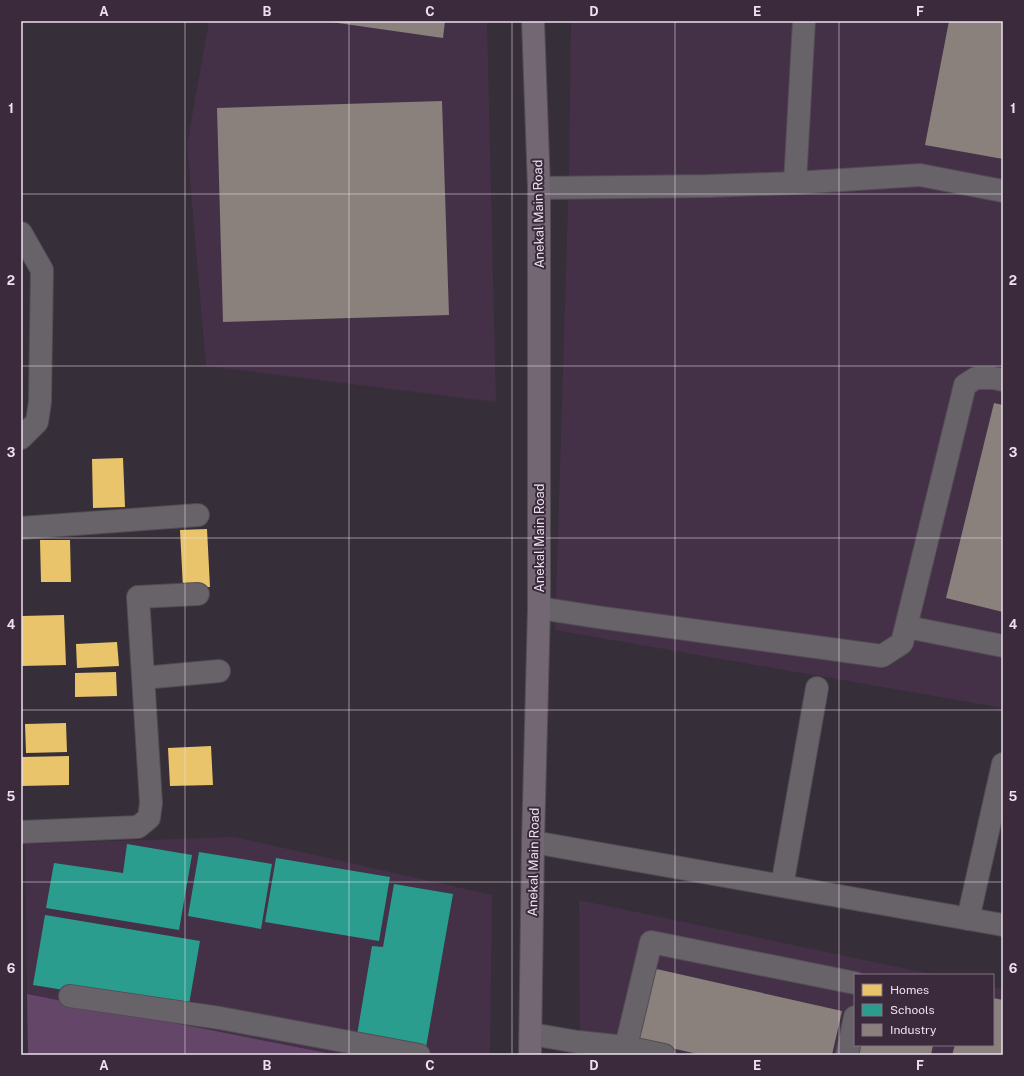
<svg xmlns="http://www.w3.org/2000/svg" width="1024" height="1076" font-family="'Public Sans',sans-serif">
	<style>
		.built { fill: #443147 }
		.green { fill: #644668 }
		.homes { fill: #e9c46a }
		.schools { fill: #2a9d8f }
		.industry { fill: #8a817c }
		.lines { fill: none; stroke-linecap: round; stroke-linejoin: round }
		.minor-casing { stroke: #534c54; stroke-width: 24 }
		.major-casing { stroke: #534c54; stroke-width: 24 }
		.minor { stroke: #686269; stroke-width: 22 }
		.major { stroke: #726773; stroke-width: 22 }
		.grid { fill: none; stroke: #ece1ed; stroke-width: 1; stroke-opacity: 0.55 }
		.labels { text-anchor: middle; stroke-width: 4; stroke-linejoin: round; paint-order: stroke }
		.street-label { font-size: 13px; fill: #ece1ed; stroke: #3a2a3c }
		.neatline { fill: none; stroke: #ece1ed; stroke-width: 1.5 }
		.grid-label { font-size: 13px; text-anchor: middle; font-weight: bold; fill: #ece1ed }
	</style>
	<rect width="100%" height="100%" fill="#362e38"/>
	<path class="built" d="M209,21H487L496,402L206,366L187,145Z
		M571,21H1003V708L555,630L569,174Z
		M235,837L492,895L490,1055H28L25,844Z
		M579,900L936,975H855V1045H993V987L1003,989V1055H580Z"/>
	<path class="green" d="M27,994L337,1055H28Z"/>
	<path class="homes" d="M123,458L125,507L93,508L92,459Z
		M207,529L210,587L183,588L180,530Z
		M40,540H70L71,582H41Z
		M64,615L66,665L21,666V616Z
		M117,642L119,666L77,668L76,644Z
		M116,672L117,696L75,697V673Z
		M66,723L67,752L26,753L25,724Z
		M211,746L213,785L170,786L168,748Z
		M69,756V785L21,786V757Z"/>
	<path class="schools" d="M127,844L192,855L179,930L46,908L54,863L123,873Z
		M199,852L272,864L261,929L188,916Z
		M276,858L390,877L379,941L265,922Z
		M394,884L453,894L425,1053L356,1041L372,946L383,947Z
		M45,915L200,941L188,1010L33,985Z"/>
	<path class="industry" d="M331,21H445L443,38L331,22Z
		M949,21H1003V159L925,145Z
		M442,101L449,315L223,322L217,108Z
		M994,403L1003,405V612L946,598Z
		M652,968L842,1011L832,1055H702L636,1040Z
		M993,998L1003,1000V1055H952L955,1045H993Z
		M855,1045H933L931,1055H851Z"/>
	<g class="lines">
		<defs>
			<path id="minor" d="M795,183L804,21
				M539,188L708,186L795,183L920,175L1003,191
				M21,233L42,270L40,402L37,422L21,438
				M21,528L198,515
				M539,608L597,617L882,656L902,643L965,385L976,378H993L1003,380
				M907,627L1003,646
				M143,678L219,671
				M21,832L138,827L149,818L151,803L138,597L198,594
				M533,842L1003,925
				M782,886L817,688
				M968,919L1003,764
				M70,996L220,1018L419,1055
				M531,1034L578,1042L626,1047L664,1055
				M624,1055L651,942L855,983
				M847,1055L855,1017"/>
			<path id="major" d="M530,1055L533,842L539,608V188L533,21"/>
		</defs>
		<use href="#minor" class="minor-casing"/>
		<use href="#major" class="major-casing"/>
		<use href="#minor" class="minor"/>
		<use href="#major" class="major"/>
	</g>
	<path class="grid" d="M185,21V1055M349,21V1055M512,21V1055M675,21V1055M839,21V1055M21,194H1003M21,366H1003M21,538H1003M21,710H1003M21,882H1003"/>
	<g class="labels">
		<g class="street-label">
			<text transform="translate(538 214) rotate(-91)" y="5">Anekal Main Road</text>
			<text transform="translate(539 538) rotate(-90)" y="5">Anekal Main Road</text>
			<text transform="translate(533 862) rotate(-89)" y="5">Anekal Main Road</text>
		</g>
	</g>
	<rect width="1024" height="1076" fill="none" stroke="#3a2a3c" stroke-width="44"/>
	<rect x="854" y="974" width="140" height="72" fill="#3a2a3c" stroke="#817383"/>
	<rect x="862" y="984" width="20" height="12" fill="#e9c46a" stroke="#817383"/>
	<text x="890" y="994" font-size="12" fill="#ece1ed">Homes</text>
	<rect x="862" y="1004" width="20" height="12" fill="#2a9d8f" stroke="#817383"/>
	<text x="890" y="1014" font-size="12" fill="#ece1ed">Schools</text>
	<rect x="862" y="1024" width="20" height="12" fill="#8a817c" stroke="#817383"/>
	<text x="890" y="1034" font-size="12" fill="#ece1ed">Industry</text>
	<rect x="22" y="22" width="980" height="1032" class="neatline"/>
	<g class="grid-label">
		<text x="104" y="16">A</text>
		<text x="267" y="16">B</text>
		<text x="430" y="16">C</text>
		<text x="594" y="16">D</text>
		<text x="757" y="16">E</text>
		<text x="920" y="16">F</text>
		<text x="11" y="113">1</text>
		<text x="1013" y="113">1</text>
		<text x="11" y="285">2</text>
		<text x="1013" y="285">2</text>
		<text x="11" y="457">3</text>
		<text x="1013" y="457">3</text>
		<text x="11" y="629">4</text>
		<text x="1013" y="629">4</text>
		<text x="11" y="801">5</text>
		<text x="1013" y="801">5</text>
		<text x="11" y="973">6</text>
		<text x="1013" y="973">6</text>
		<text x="104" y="1070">A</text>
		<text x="267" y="1070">B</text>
		<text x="430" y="1070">C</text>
		<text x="594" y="1070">D</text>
		<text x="757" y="1070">E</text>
		<text x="920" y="1070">F</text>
	</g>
</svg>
